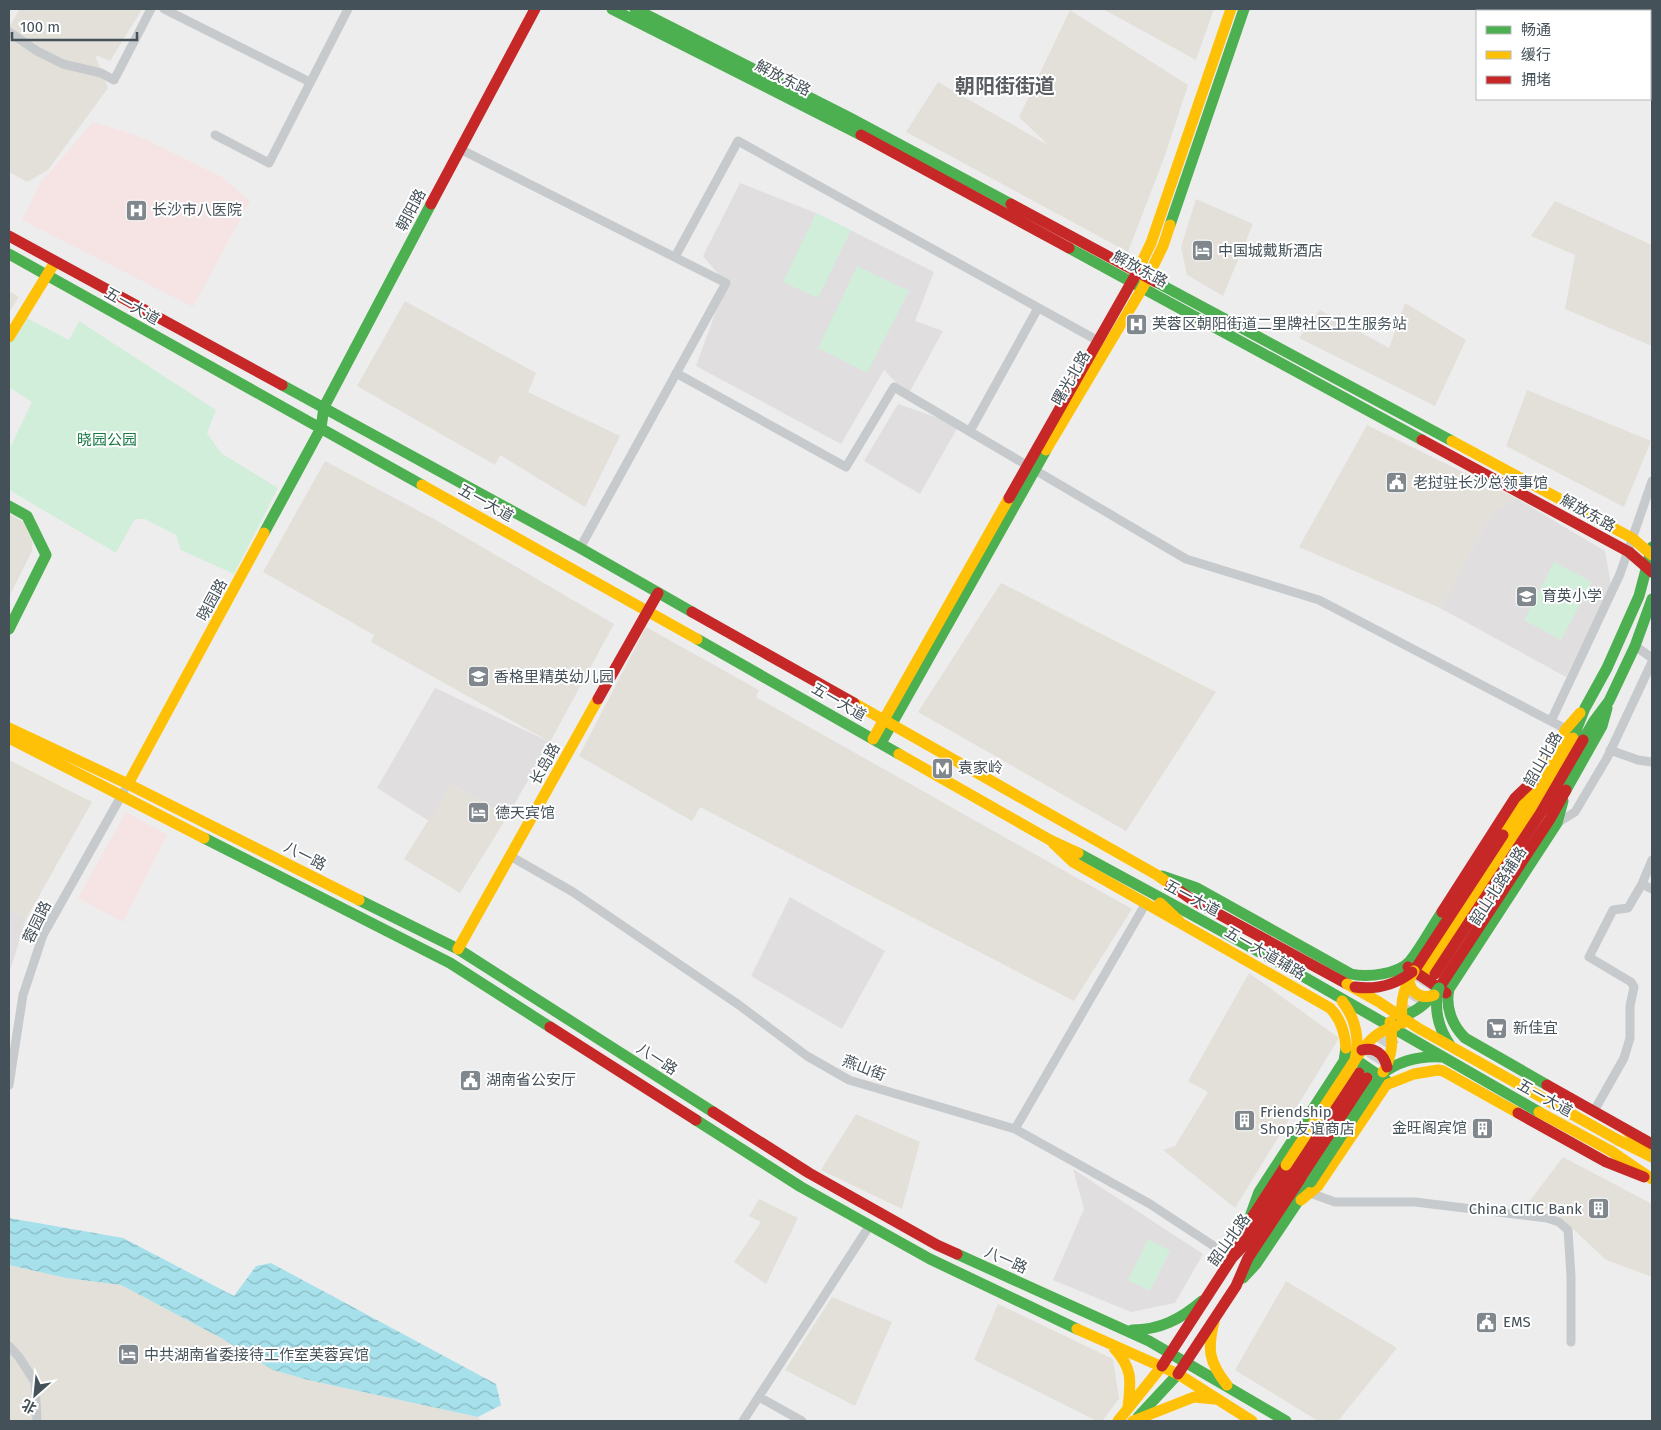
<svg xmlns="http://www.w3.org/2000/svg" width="1661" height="1430" font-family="'Fira Sans','Noto Sans SC',sans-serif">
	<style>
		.commercial { fill: #e3e0da }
		.education { fill: #e0dedf }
		.medical { fill: #f5e4e3 }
		.green { fill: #d1eeda }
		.water { fill: url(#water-waves) }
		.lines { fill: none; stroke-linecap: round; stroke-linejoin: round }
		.primary-tunnel { stroke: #cccecf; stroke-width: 12; stroke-dasharray: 12 6; stroke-linecap: butt }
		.street { stroke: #c7cacc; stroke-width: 9 }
		.fast { stroke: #4caf50; stroke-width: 11 }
		.slow { stroke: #ffc107; stroke-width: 11 }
		.jam { stroke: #c62828; stroke-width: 11 }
		.fast-bridge { stroke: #4caf50; stroke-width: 11 }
		.slow-bridge { stroke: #ffc107; stroke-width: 11 }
		.jam-bridge { stroke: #c62828; stroke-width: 11 }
		.labels { text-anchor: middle; stroke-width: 4; stroke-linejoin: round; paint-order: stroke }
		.street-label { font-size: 15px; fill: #455159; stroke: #fff }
		.poi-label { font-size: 15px; fill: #455159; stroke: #fff; text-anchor: start }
		.park-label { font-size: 15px; fill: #177942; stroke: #fff }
		.district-label { font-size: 20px; font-weight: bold; fill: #595d61; stroke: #fff }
	</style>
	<defs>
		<pattern id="water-waves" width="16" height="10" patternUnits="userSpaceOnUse" patternTransform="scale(1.25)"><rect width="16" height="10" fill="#a6e1eb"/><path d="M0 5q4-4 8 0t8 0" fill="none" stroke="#89b9c1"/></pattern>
	</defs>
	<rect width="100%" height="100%" fill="#eeeded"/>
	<path class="commercial" d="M20,9H137L141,11L110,61L95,55L108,88L48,170L27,182L9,172V27Z
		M1103,9H1214L1196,60Z
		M1070,10L1188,85L1164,158L1128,252L906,132L938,82L1048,145L1019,117Z
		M1196,199L1253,224L1223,296L1187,275L1181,247Z
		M1555,201L1652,245V346L1565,309L1575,255L1531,236Z
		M9,291L19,297L9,312Z
		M405,301L536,373L528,392L620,436L585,507L500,455L495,465L357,386Z
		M1405,303L1466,340L1435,406L1299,338L1320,310L1389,348Z
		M1527,390L1651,441L1624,507L1506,446Z
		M1367,425L1516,498L1492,513L1440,608L1299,547Z
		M325,461L436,520L614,624L550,742L371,642L374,635L263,572Z
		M9,514L24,522L33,534L32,551L9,597Z
		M1001,583L1216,692L1126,831L918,712Z
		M646,627L759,690L756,697L1132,909L1074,1001L700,807L692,821L579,756Z
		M9,760L92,802L26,919L9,910Z
		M451,784L507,817L460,893L404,859Z
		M1249,973L1339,1038L1235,1208L1163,1150L1175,1146L1208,1092L1188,1081Z
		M856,1114L920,1142L902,1209L821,1170Z
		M1563,1157L1652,1204V1277L1606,1260L1552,1209L1525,1207Z
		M759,1199L798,1218L766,1284L734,1262L761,1222L749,1216Z
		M9,1265L66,1278L121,1285L223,1339L273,1370L308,1380L478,1417L481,1421H9Z
		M1286,1281L1397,1348L1338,1421H1318L1235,1370Z
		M832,1297L892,1322L855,1406L785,1370Z
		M998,1304L1113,1359L1119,1399L1102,1421H1097L974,1360Z"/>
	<path class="education" d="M740,183L816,213L934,272L915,321L943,331L908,395L884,370L841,444L696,366L726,283L703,256Z
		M898,404L959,425L920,494L864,461Z
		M1516,498L1605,551L1611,585L1566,677L1440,608L1492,513Z
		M435,688L550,742L507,817L451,784L429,821L377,788Z
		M790,897L885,951L842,1029L751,976Z
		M9,910L26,919L9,974Z
		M1073,1169L1203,1254L1175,1303L1131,1312L1053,1280L1084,1209Z"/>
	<path class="medical" d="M93,122L136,135L222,177L250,201L193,307L22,220L41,182Z
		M126,812L167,835L123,922L78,898Z"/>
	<path class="green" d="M816,213L851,230L818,298L783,282Z
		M857,266L909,291L867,373L818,348Z
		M21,315L69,340L79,321L216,410L207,433L221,453L278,488L234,574L181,550L176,535L145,519H135L116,553L9,490V450L32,402L9,387V337Z
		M1554,562L1592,582L1561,640L1524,620Z
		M1148,1239L1170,1251L1150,1291L1128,1280Z"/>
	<path class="water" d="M9,1218L123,1238L234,1296L256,1266L271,1263L496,1384L501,1405L478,1417L308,1380L273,1370L223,1339L121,1285L66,1278L9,1265Z"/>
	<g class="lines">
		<path class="primary-tunnel" d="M1407,1018L1435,974
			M1359,1073L1427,970
			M1367,1078L1396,1035"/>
		<path class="street" d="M164,9L310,82
			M9,32L37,51L63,64L101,73L114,80L151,9
			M215,135L269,163L348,9
			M460,149L726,283L580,548
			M675,257L738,141L1102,343
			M676,373L846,467L894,387L1186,559L1319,600L1566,729
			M970,431L1038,308
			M1635,646L1652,658
			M1551,721L1620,574L1652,481
			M1610,750L1638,760L1652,762
			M1557,823L1575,812L1607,758L1652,662
			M510,856L573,892L739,1005L807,1056L849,1080L1015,1129L1150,1204L1232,1258
			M1652,860L1642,884L1652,889
			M9,1085L23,995L43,935L124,791
			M1594,1111L1624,1058L1630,1038V1006L1634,987L1631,982L1589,957L1613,910L1628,908L1642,884
			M1015,1129L1146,903
			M1310,1193L1335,1202H1415L1547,1218L1559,1222L1568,1230L1571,1276V1342
			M9,1346L19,1357L35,1382L37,1421
			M759,1397L802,1421
			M743,1421L870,1225"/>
		<path class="fast" d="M612,9L861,135
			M635,9L850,118L1011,204
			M1170,225L1244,9
			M1069,248L1422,440
			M9,254L422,485
			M1156,282L1452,441
			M282,385L580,548L692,612
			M9,506L27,516L46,555L9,629
			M264,533L321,428L324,407L431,204
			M697,639L899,754
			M1573,738L1585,708L1607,668L1639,596L1652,547
			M1583,740L1594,721L1609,701L1635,646L1652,599
			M881,743L1046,450
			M1566,790L1602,726L1607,708
			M204,838L450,963L550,1027
			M1078,853L1185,911
			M1162,876L1197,888L1351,974C1367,978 1399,974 1410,961C1422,946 1431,928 1442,912
			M359,900L458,949L713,1112
			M1349,1055L1387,1081
			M1547,1085L1465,1038C1452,1025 1445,1007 1449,989L1557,823L1563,801
			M696,1120L801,1187L930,1259L1077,1329
			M1251,1214L1259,1192L1344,1061L1346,1048
			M957,1254L1149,1341L1286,1421
			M1243,1278L1256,1264L1311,1182
			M1132,1330C1160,1330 1181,1319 1202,1301
			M1138,1417L1178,1374"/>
		<path class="slow" d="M1135,276L1151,243L1231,9
			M9,337L55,262
			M1452,441L1632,538L1652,555
			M1046,450L1143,287L1163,246L1170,225
			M422,485L697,639
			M854,703L1157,875L1171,885
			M9,728L128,784L359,900
			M9,738L204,838
			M873,739L1009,498
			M899,754L1050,840L1078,853
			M128,784L264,533
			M1503,835L1523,804L1566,729L1580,713
			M1053,843L1073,862L1330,1008C1341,1019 1345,1033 1346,1048
			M1160,903L1179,921
			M458,949L598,699
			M1427,970L1514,837L1573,738
			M1625,1129L1648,1149
			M1618,1140L1652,1157
			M1611,1151L1652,1179
			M1301,1200L1318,1186L1386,1085L1414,1074L1438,1070L1443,1071L1518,1113
			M1214,1322C1207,1350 1209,1362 1227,1385
			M1077,1329L1178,1374L1252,1421
			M1114,1348C1133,1369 1131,1380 1128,1407
			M1118,1421L1162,1366
			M1133,1421L1194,1397L1214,1399"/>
		<path class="jam" d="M861,135L1069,248
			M431,204L535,9
			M1011,204L1156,282
			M9,236L282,385
			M1422,440L1629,552L1652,572
			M1009,498L1135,276
			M692,612L854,703
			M598,699L658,593
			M1171,885L1191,899L1347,984
			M1442,912L1515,798L1534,780
			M1408,967L1446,993
			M1414,971L1503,835
			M1435,974L1540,814L1583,740
			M1439,988L1550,819L1566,790
			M550,1027L696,1120
			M1547,1085L1652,1144
			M713,1112L809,1173L937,1245L957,1254
			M1518,1113L1606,1162L1644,1177
			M1234,1252L1240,1236L1286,1165
			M1162,1366L1232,1258L1247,1242L1359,1073
			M1178,1374L1236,1286L1248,1258L1367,1078"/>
		<path class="fast-bridge" d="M1185,911L1292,970L1539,1112
			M1438,991C1434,1010 1439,1029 1450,1045
			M1396,1019C1415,1013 1427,1004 1439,988
			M1311,1182L1382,1074C1399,1061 1420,1056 1441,1057"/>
		<path class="slow-bridge" d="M1409,978C1409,992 1421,1000 1434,995
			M1347,984L1379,1002L1418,1028L1618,1140
			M1403,1023C1399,1004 1403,988 1414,971
			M1357,1057C1368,1041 1377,1031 1396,1026
			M1383,1072C1393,1055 1393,1041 1390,1022
			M1539,1112L1611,1151
			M1286,1165L1355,1060C1360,1038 1356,1019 1342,1001"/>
		<path class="jam-bridge" d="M1355,987C1376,990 1395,985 1412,972
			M1362,1050C1375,1047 1384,1054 1387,1067"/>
	</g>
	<defs>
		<symbol id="hospital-square" viewBox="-11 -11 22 22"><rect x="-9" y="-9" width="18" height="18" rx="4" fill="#80888d" stroke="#fff"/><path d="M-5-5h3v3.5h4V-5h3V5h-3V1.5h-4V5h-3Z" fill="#fff"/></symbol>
		<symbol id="hotel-square" viewBox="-11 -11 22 22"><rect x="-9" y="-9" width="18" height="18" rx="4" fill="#80888d" stroke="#fff"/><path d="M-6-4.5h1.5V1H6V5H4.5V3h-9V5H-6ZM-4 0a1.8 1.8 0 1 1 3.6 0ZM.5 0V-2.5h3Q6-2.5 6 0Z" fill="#fff"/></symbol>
		<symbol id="civic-square" viewBox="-11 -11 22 22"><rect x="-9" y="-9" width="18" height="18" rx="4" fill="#80888d" stroke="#fff"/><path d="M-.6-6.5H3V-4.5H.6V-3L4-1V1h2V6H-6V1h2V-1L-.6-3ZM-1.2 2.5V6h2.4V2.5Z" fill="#fff"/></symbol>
		<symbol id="school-square" viewBox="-11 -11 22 22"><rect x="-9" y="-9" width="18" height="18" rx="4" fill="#80888d" stroke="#fff"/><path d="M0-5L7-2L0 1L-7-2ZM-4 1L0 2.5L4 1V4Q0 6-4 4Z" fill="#fff"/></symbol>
		<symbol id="metro-square" viewBox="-11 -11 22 22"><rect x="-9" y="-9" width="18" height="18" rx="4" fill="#80888d" stroke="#fff"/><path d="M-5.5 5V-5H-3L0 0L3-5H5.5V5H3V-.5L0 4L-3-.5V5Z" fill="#fff"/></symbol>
		<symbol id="supermarket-square" viewBox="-11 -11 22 22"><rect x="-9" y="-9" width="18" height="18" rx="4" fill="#80888d" stroke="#fff"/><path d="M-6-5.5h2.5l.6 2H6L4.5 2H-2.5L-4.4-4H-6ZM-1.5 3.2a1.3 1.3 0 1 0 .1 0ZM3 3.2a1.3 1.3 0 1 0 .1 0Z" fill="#fff"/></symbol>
		<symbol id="building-square" viewBox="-11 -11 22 22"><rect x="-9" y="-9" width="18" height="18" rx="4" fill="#80888d" stroke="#fff"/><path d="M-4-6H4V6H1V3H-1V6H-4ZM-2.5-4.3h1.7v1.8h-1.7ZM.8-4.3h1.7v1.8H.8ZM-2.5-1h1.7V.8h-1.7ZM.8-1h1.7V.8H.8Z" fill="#fff"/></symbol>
	</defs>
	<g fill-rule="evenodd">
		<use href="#hospital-square" x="124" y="198" width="25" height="25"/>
		<use href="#hotel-square" x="1190" y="238" width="25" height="25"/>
		<use href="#hospital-square" x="1124" y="312" width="25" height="25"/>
		<use href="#civic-square" x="1384" y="470" width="25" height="25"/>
		<use href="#school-square" x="1514" y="584" width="25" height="25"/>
		<use href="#school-square" x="466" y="664" width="25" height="25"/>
		<use href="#metro-square" x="930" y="756" width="25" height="25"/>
		<use href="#hotel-square" x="466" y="800" width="25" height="25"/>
		<use href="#supermarket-square" x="1484" y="1016" width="25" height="25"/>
		<use href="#civic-square" x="458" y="1068" width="25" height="25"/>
		<use href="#building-square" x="1232" y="1108" width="25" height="25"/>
		<use href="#building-square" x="1470" y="1116" width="25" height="25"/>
		<use href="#building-square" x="1586" y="1196" width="25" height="25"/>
		<use href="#civic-square" x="1474" y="1310" width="25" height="25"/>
		<use href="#hotel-square" x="116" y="1342" width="25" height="25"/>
	</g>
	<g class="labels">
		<g class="street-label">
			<text transform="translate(783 78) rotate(27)" y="5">解放东路</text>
			<text transform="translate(411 210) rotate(-62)" y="5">朝阳路</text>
			<text transform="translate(1140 269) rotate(28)" y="5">解放东路</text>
			<text transform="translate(132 306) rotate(29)" y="5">五一大道</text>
			<text transform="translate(1071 378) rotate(-60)" y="5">曙光北路</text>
			<text transform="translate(486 503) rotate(29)" y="5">五一大道</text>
			<text transform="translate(1588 513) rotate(29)" y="5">解放东路</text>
			<text transform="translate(212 600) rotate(-61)" y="5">晓园路</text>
			<text transform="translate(839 702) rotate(30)" y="5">五一大道</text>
			<text transform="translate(1543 759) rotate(-60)" y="5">韶山北路</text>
			<text transform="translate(545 764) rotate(-61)" y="5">长岛路</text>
			<text transform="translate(305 856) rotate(27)" y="5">八一路</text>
			<text transform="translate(1498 886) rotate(-57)" y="5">韶山北路辅路</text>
			<text transform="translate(1192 898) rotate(28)" y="5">五一大道</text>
			<text transform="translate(37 922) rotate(-64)" y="5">蓉园路</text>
			<text transform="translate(1265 953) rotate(30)" y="5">五一大道辅路</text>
			<text transform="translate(657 1059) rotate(33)" y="5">八一路</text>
			<text transform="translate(864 1068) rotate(21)" y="5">燕山街</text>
			<text transform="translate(1545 1098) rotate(29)" y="5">五一大道</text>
			<text transform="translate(1229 1240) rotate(-54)" y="5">韶山北路</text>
			<text transform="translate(1006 1260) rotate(24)" y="5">八一路</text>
		</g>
		<g class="poi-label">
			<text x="152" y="215">长沙市八医院</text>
			<text x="1218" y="256">中国城戴斯酒店</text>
			<text x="1152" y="329">芙蓉区朝阳街道二里牌社区卫生服务站</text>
			<text x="1413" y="488">老挝驻长沙总领事馆</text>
			<text x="1542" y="601">育英小学</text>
			<text x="494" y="682">香格里精英幼儿园</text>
			<text x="958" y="773">袁家岭</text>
			<text x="495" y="818">德天宾馆</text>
			<text x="1513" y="1033">新佳宜</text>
			<text x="486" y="1085">湖南省公安厅</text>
			<text x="1260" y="1117">Friendship<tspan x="1260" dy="17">Shop友谊商店</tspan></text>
			<text x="1467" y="1133" text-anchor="end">金旺阁宾馆</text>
			<text x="1582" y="1214" text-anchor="end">China CITIC Bank</text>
			<text x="1503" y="1327">EMS</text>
			<text x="144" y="1360">中共湖南省委接待工作室芙蓉宾馆</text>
		</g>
		<g class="park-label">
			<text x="107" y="445">晓园公园</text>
		</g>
		<g class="district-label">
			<text x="1005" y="93">朝阳街街道</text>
		</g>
	</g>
	<rect width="1661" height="1430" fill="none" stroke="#455159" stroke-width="20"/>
	<rect x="1476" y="10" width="175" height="90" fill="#ffffff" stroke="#b5b9bd"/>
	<rect x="1486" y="26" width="25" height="8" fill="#4caf50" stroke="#b5b9bd"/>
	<text x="1521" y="35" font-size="15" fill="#455159">畅通</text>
	<rect x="1486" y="51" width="25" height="8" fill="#ffc107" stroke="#b5b9bd"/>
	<text x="1521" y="60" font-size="15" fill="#455159">缓行</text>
	<rect x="1486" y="76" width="25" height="8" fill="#c62828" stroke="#b5b9bd"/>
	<text x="1521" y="85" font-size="15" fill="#455159">拥堵</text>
	<g transform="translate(35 1395) rotate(207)" stroke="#ffffff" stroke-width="4" paint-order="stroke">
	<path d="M0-4L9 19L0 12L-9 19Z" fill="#455159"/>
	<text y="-8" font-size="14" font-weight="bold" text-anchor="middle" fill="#455159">北</text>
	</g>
	<path d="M12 32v8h125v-8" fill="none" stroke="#455159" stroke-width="2.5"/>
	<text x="20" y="32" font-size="15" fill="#455159" stroke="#ffffff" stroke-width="4" paint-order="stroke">100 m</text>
</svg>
